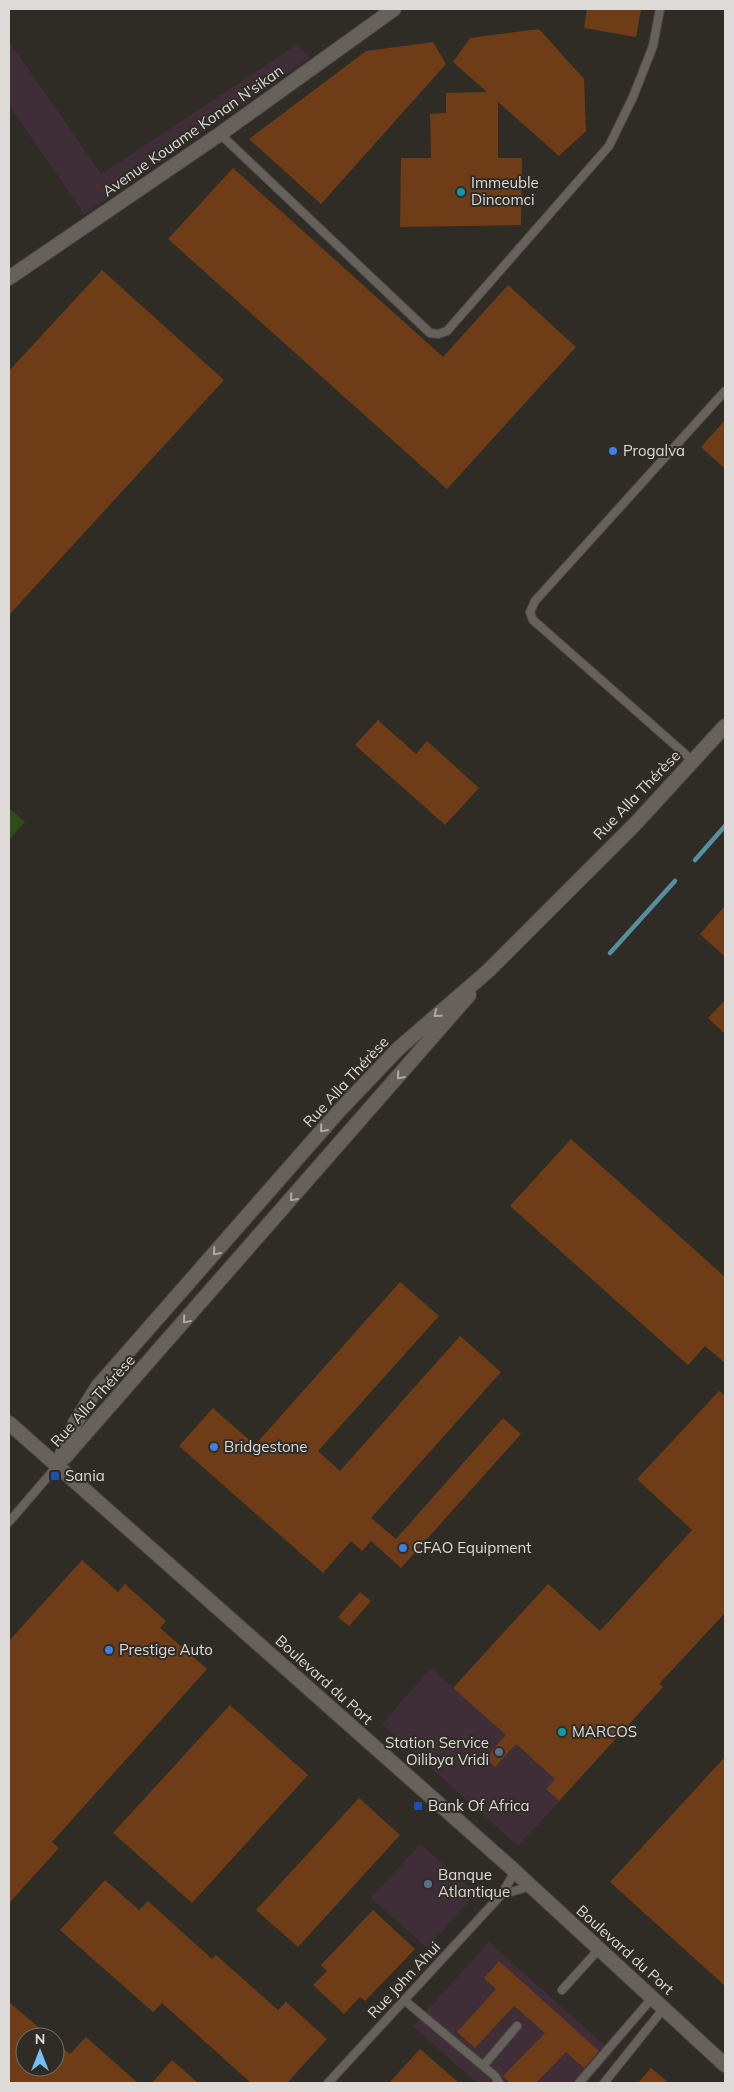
<svg xmlns="http://www.w3.org/2000/svg" width="734" height="2092" font-family="Mulish,sans-serif">
	<style>
		.commercial { fill: #3f2e37 }
		.green { fill: #2c4d1b }
		.lines { fill: none; stroke-linecap: round; stroke-linejoin: round }
		.stream { stroke: #5690a0; stroke-width: 4.5 }
		.building { fill: #6e3d17 }
		.service-casing { stroke: #4a4743; stroke-width: 10 }
		.minor-casing { stroke: #4a4743; stroke-width: 16 }
		.tertiary-casing { stroke: #4a4743; stroke-width: 16 }
		.secondary-casing { stroke: #4a4743; stroke-width: 16 }
		.service { stroke: #66625b; stroke-width: 8 }
		.minor { stroke: #66625b; stroke-width: 14 }
		.tertiary { stroke: #66625b; stroke-width: 14 }
		.secondary { stroke: #66625b; stroke-width: 14 }
		.oneway { stroke: #adaaa5 }
		.culture-dot { fill: #0f9aa8; stroke: #2f2c26; stroke-width: 2 }
		.shop-dot { fill: #3f7fe0; stroke: #2f2c26; stroke-width: 2 }
		.transit-dot { fill: #1a4fb4; stroke: #2f2c26; stroke-width: 2 }
		.service-dot { fill: #5c6f8a; stroke: #2f2c26; stroke-width: 2 }
		.labels { text-anchor: middle; stroke-width: 4; stroke-linejoin: round; paint-order: stroke }
		.street-label { font-size: 15px; fill: #dddad7; stroke: #2f2c26 }
		.poi-label { font-size: 15px; fill: #dddad7; stroke: #2f2c26; text-anchor: start }
	</style>
	<rect width="100%" height="100%" fill="#2f2c26"/>
	<path class="commercial" d="M9,41L101,174L298,44L309,58L84,214L9,105Z
		M431,1668L555,1779L546,1789L559,1801L518,1846L382,1724Z
		M420,1844L476,1893L427,1948L371,1898Z
		M489,1942L613,2053L586,2083H477L413,2026Z"/>
	<path class="green" d="M9,808L25,822L9,840Z"/>
	<g class="lines">
		<path class="stream" d="M695,860L725,826
			M610,953L675,881"/>
	</g>
	<path class="building" d="M587,9H641L636,37L584,28Z
		M539,29L584,79L586,131L559,156L498,102V158H522L521,225L400,227L401,158H431L430,114L446,113V93L487,92L453,62L470,38Z
		M433,42L446,64L321,204L249,139L366,51Z
		M233,168L443,357L508,285L576,347L447,489L168,239Z
		M102,270L224,380L9,615V371Z
		M725,420V469L701,447Z
		M378,720L416,754L427,741L479,788L445,825L355,745Z
		M725,906V957L700,934Z
		M725,1000V1034L708,1018Z
		M571,1139L725,1277V1363L705,1346L688,1365L510,1206Z
		M400,1282L439,1316L318,1451L340,1471L460,1336L501,1372L371,1518L396,1539L503,1418L521,1434L401,1568L371,1541L362,1551L351,1541L323,1573L179,1446L213,1408L255,1445Z
		M719,1391L725,1396V1613L659,1684L663,1687L559,1801L546,1789L555,1779L516,1744L495,1767L485,1758L506,1735L453,1688L548,1584L600,1631L692,1530L637,1479Z
		M82,1560L118,1592L125,1584L166,1621L160,1628L207,1669L52,1842L59,1848L9,1903V1641Z
		M360,1592L371,1601L349,1626L338,1617Z
		M230,1705L308,1775L192,1903L113,1833Z
		M725,1757V1986L610,1882Z
		M359,1798L400,1835L298,1947L256,1910Z
		M105,1880L139,1910L148,1901L212,1959L216,1955L278,2010L286,2002L327,2039L287,2083H251L162,2003L153,2012L60,1930Z
		M373,1910L415,1949L365,2001L360,1997L344,2014L313,1985L327,1971L321,1965Z
		M499,1961L599,2051L584,2068L566,2052L536,2083H510L503,2076L545,2033L514,2006L475,2048L457,2032L496,1989L484,1978Z
		M9,2002L50,2037H25V2067H55V2042L70,2054L86,2037L138,2083H9Z
		M420,2049L459,2083H389Z
		M172,2060L198,2083H152Z
		M651,2068L669,2083H638Z"/>
	<g class="lines">
		<defs>
			<path id="service" d="M220,134L430,333L438,334L447,331L609,146L633,97L653,46L660,9
				M693,761L533,620L530,612L535,601L725,391
				M9,1522L57,1466
				M501,1895L531,1886
				M562,1990L600,1948
				M404,2000L495,2076L499,2083
				M483,2066L517,2026
				M328,2083L501,1895L515,1872
				M579,2083L653,1997
				M604,2083L664,2008"/>
			<path id="minor" d="M65,1457L469,995
				M57,1466L75,1423L98,1386L339,1111L399,1048L488,971L637,822L725,726"/>
			<path id="tertiary" d="M9,278L220,134L394,9"/>
			<path id="secondary" d="M9,1423L508,1865L725,2065"/>
		</defs>
		<use href="#service" class="service-casing"/>
		<use href="#minor" class="minor-casing"/>
		<use href="#tertiary" class="tertiary-casing"/>
		<use href="#secondary" class="secondary-casing"/>
		<use href="#service" class="service"/>
		<use href="#minor" class="minor"/>
		<use href="#tertiary" class="tertiary"/>
		<use href="#secondary" class="secondary"/>
	</g>
	<defs><path id="oneway-chevron" d="M-2-3.5L2.5 0L-2 3.5" fill="none" stroke-width="1.6" stroke-linecap="round" stroke-linejoin="round" transform="scale(1.25)"/></defs>
	<g class="oneway">
		<use href="#oneway-chevron" transform="translate(437 1014) rotate(140)"/>
		<use href="#oneway-chevron" transform="translate(400 1076) rotate(131)"/>
		<use href="#oneway-chevron" transform="translate(323 1129) rotate(131)"/>
		<use href="#oneway-chevron" transform="translate(293 1198) rotate(131)"/>
		<use href="#oneway-chevron" transform="translate(216 1252) rotate(131)"/>
		<use href="#oneway-chevron" transform="translate(186 1320) rotate(131)"/>
	</g>
	<g class="culture-dot">
		<circle cx="461" cy="192" r="5"/>
		<circle cx="562" cy="1732" r="5"/>
	</g>
	<g class="shop-dot">
		<circle cx="613" cy="451" r="5"/>
		<circle cx="214" cy="1447" r="5"/>
		<circle cx="403" cy="1548" r="5"/>
		<circle cx="109" cy="1650" r="5"/>
	</g>
	<g class="transit-dot">
		<rect x="50" y="1471" width="10" height="10" rx="2.5"/>
		<rect x="413" y="1801" width="10" height="10" rx="2.5"/>
	</g>
	<g class="service-dot">
		<circle cx="499" cy="1752" r="5"/>
		<circle cx="428" cy="1884" r="5"/>
	</g>
	<g class="labels">
		<g class="street-label">
			<text transform="translate(193 131) rotate(-35)" y="5">Avenue Kouame Konan N'sikan</text>
			<text transform="translate(637 795) rotate(-46)" y="5">Rue Alla Thérèse</text>
			<text transform="translate(346 1082) rotate(-47)" y="5">Rue Alla Thérèse</text>
			<text transform="translate(93 1401) rotate(-48)" y="5">Rue Alla Thérèse</text>
			<text transform="translate(324 1680) rotate(42)" y="5">Boulevard du Port</text>
			<text transform="translate(625 1950) rotate(42)" y="5">Boulevard du Port</text>
			<text transform="translate(404 1980) rotate(-47)" y="5">Rue John Ahui</text>
		</g>
		<g class="poi-label">
			<text x="471" y="188">Immeuble<tspan x="471" dy="17">Dincomci</tspan></text>
			<text x="623" y="456">Progalva</text>
			<text x="224" y="1452">Bridgestone</text>
			<text x="65" y="1481">Sania</text>
			<text x="413" y="1553">CFAO Equipment</text>
			<text x="119" y="1655">Prestige Auto</text>
			<text x="572" y="1737">MARCOS</text>
			<text x="489" y="1748" text-anchor="end">Station Service<tspan x="489" dy="17">Oilibya Vridi</tspan></text>
			<text x="428" y="1811">Bank Of Africa</text>
			<text x="438" y="1880">Banque<tspan x="438" dy="17">Atlantique</tspan></text>
		</g>
	</g>
	<rect width="734" height="2092" fill="none" stroke="#dddad7" stroke-width="20"/>
	<g transform="translate(40 2052)"><circle r="24" fill="#2f2c26" stroke="#75726d"/>
	<path d="M0-4L9 19L0 12L-9 19Z" fill="#77bff7"/>
	<text y="-8" font-size="14" font-weight="bold" text-anchor="middle" fill="#dddad7">N</text>
	</g>
</svg>
